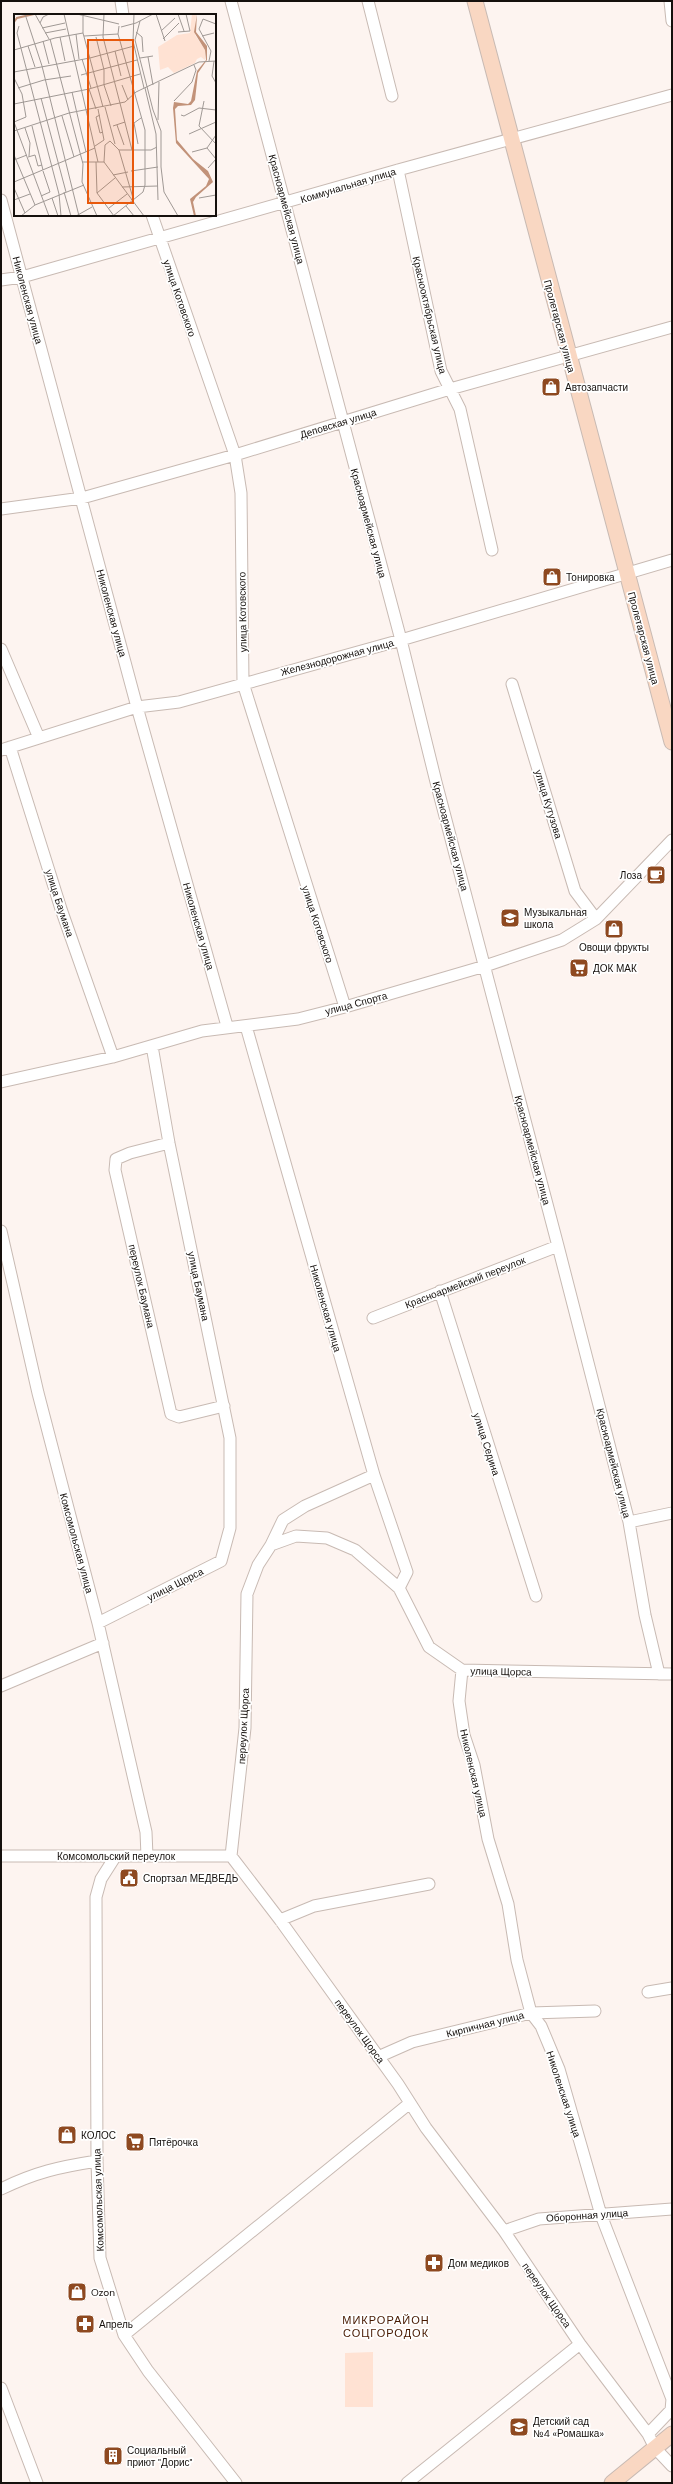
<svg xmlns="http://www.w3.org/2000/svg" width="673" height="2484" font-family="'DM Sans',sans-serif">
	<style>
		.pitch { fill: #ffe2d3 }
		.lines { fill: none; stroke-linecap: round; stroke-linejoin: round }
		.street-casing { stroke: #c8bab3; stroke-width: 13 }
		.secondary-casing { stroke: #c8bab3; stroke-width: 17 }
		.street { stroke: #fff; stroke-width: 11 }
		.secondary { stroke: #f9d7c2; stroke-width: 15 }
		.labels { text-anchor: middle; stroke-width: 3.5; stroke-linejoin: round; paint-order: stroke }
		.street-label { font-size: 10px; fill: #15100d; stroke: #fff }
		.poi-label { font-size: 10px; fill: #15100d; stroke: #fff; text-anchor: start }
		.neighbourhood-label { font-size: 11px; letter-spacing: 1px; fill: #471900; stroke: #fff }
		.inset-river { fill: none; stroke: #c29279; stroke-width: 2 }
		.inset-road { fill: none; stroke: #a09995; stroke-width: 1 }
		.view { fill: #e8590c; fill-opacity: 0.15; stroke: #e8590c; stroke-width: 2 }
		.inset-edge { fill: none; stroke: #15100d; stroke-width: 2 }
	</style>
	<rect width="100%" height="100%" fill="#fdf4f0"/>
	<path class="pitch" d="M373,2352V2407H345V2353Z"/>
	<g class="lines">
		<defs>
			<path id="street" d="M121,1L123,15
				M231,1L401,640L436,782L558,1246L629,1522L645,1615L659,1674
				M368,1L392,96
				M670,1L672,21
				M398,170L441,371L460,409L492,550
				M1,200L137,707L227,1026
				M152,215L235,455L241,493L243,683L345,1007
				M1,280L22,277L398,170L672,95
				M1,509L82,498L235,455L450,389L672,327
				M1,649L39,738
				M512,684L575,891L596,919
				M10,747L61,909L113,1057
				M1,750L137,707L179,702L401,640L672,560
				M246,1026L374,1475L407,1572L399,1588
				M1,1082L113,1057L202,1031L298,1019L345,1007L485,966L562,940L596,919L672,840
				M169,1143L130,1153L116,1159L115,1170L171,1414L179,1417L224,1406
				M1,1231L38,1393L98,1623L146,1832L147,1856
				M440,1291L536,1596
				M373,1318L558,1246
				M629,1522L672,1513
				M271,1545L283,1520L305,1506L374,1475
				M98,1623L221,1561L230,1528V1438L169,1143L152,1046
				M462,1670L459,1701L464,1735L474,1765L488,1839L508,1904L517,1960L531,2013L541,2026L559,2069L601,2215L672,2399L671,2410L648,2434
				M672,1674L462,1670L429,1647L399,1588L355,1550L327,1538L296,1536L271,1545L258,1565L247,1594L245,1728L231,1856L280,1920L398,2084L426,2128L504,2231L580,2344L648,2434L655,2448L672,2466
				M1,1686L103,1643
				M1,1856H231
				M115,1857L101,1879L96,1897L97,2161L100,2258L124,2335L148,2371L236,2483
				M280,1920L314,1906L429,1884
				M648,1992L672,1988
				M378,2057L412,2042L531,2013L595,2011
				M1,2189C36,2172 59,2167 97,2161
				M504,2231L539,2219L672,2209
				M124,2335L410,2103
				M1,2388L37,2483
				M407,2483L580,2344"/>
			<path id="secondary" d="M475,1L672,742
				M612,2483L672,2434"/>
		</defs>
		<use href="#street" class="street-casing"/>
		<use href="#secondary" class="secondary-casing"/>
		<use href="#street" class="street"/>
		<use href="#secondary" class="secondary"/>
	</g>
	<defs>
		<symbol id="shop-square" viewBox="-11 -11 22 22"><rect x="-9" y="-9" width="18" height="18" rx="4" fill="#8e4920" stroke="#fff"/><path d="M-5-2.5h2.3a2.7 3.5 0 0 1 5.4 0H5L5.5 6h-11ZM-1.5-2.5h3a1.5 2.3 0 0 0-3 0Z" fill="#fff"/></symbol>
		<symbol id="cafe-square" viewBox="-11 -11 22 22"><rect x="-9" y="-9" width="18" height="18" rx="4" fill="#8e4920" stroke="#fff"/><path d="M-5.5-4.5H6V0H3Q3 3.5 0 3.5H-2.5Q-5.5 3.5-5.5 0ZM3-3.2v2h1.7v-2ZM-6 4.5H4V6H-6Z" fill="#fff"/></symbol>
		<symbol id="school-square" viewBox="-11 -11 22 22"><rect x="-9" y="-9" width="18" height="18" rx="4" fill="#8e4920" stroke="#fff"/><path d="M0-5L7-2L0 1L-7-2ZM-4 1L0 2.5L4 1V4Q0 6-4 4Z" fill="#fff"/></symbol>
		<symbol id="supermarket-square" viewBox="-11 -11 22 22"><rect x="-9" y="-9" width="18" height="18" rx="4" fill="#8e4920" stroke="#fff"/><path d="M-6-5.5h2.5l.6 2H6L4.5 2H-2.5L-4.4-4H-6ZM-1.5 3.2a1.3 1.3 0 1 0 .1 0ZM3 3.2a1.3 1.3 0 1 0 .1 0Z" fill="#fff"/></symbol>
		<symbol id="civic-square" viewBox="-11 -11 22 22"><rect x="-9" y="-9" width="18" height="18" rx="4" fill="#8e4920" stroke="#fff"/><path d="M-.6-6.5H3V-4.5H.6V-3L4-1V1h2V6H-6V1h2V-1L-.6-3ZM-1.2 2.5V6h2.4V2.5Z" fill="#fff"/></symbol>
		<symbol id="pharmacy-square" viewBox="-11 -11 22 22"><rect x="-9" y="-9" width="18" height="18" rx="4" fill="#8e4920" stroke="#fff"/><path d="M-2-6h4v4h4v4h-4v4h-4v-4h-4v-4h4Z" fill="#fff"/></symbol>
		<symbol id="building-square" viewBox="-11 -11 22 22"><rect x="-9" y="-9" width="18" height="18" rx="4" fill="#8e4920" stroke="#fff"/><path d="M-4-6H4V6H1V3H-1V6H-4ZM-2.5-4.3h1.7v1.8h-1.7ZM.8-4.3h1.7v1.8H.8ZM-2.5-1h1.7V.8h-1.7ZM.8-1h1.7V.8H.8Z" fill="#fff"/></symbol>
	</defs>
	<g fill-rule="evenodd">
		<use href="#shop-square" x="540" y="376" width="22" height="22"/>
		<use href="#shop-square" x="541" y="566" width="22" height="22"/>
		<use href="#cafe-square" x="645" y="864" width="22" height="22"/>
		<use href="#school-square" x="499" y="907" width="22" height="22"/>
		<use href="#shop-square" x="603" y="918" width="22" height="22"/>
		<use href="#supermarket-square" x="568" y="957" width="22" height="22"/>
		<use href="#civic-square" x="118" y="1867" width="22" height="22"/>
		<use href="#shop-square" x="56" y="2124" width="22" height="22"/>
		<use href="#supermarket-square" x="124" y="2131" width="22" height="22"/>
		<use href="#pharmacy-square" x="423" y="2252" width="22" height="22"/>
		<use href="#shop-square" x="66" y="2281" width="22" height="22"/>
		<use href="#pharmacy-square" x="74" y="2313" width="22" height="22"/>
		<use href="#school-square" x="508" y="2416" width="22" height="22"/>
		<use href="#building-square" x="102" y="2445" width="22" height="22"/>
	</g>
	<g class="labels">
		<g class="street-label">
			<text transform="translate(348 185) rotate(-17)" y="4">Коммунальная улица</text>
			<text transform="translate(287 209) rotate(75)" y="4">Красноармейская улица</text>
			<text transform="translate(180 298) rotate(71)" y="4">улица Котовского</text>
			<text transform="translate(28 300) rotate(75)" y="4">Николенская улица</text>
			<text transform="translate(430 315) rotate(77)" y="4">Краснооктябрьская улица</text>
			<text transform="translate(560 326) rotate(75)" y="4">Пролетарская улица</text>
			<text transform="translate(338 423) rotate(-17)" y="4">Деповская улица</text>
			<text transform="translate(369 523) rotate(75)" y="4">Красноармейская улица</text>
			<text transform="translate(242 612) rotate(-91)" y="4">улица Котовского</text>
			<text transform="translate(112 613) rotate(75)" y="4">Николенская улица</text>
			<text transform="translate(644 638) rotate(75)" y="4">Пролетарская улица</text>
			<text transform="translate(337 657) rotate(-15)" y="4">Железнодорожная улица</text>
			<text transform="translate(549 804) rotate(73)" y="4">улица Кутузова</text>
			<text transform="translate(451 836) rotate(75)" y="4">Красноармейская улица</text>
			<text transform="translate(60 903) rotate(72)" y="4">улица Баумана</text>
			<text transform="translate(318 924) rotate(72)" y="4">улица Котовского</text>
			<text transform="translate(199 926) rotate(74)" y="4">Николенская улица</text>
			<text transform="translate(356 1003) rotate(-15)" y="4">улица Спорта</text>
			<text transform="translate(533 1150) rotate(75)" y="4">Красноармейская улица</text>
			<text transform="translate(465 1282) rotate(-21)" y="4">Красноармейский переулок</text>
			<text transform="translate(142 1286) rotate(77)" y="4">переулок Баумана</text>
			<text transform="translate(199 1286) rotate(78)" y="4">улица Баумана</text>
			<text transform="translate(326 1308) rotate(74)" y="4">Николенская улица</text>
			<text transform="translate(487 1444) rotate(72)" y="4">улица Седина</text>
			<text transform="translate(614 1463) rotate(76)" y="4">Красноармейская улица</text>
			<text transform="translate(77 1543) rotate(75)" y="4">Комсомольская улица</text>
			<text transform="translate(175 1584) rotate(-27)" y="4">улица Щорса</text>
			<text transform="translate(501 1671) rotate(1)" y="4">улица Щорса</text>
			<text transform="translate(243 1726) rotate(-87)" y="4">переулок Щорса</text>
			<text transform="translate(474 1773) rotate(77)" y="4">Николенская улица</text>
			<text x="116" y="1860">Комсомольский переулок</text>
			<text transform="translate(485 2024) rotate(-14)" y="4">Кирпичная улица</text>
			<text transform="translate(360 2031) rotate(54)" y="4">переулок Щорса</text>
			<text transform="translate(564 2094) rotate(72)" y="4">Николенская улица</text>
			<text transform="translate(98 2200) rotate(-92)" y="4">Комсомольская улица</text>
			<text transform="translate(587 2215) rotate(-4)" y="4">Оборонная улица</text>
			<text transform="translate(547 2295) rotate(55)" y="4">переулок Щорса</text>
		</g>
		<g class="poi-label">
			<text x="565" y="391">Автозапчасти</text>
			<text x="566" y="581">Тонировка</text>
			<text x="642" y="879" text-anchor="end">Лоза</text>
			<text x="524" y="916">Музыкальная<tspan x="524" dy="12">школа</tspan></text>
			<text x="614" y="951" text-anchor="middle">Овощи фрукты</text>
			<text x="593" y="972">ДОК МАК</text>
			<text x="143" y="1882">Спортзал МЕДВЕДЬ</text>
			<text x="81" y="2139">КОЛОС</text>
			<text x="149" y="2146">Пятёрочка</text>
			<text x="448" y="2267">Дом медиков</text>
			<text x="91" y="2296">Ozon</text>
			<text x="99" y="2328">Апрель</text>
			<text x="533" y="2425">Детский сад<tspan x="533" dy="12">№4 «Ромашка»</tspan></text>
			<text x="127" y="2454">Социальный<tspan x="127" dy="12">приют "Дорис"</tspan></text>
		</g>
		<g class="neighbourhood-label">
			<text x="386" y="2324">МИКРОРАЙОН<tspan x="386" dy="13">СОЦГОРОДОК</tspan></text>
		</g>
	</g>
	<g transform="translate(14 14)">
		<rect width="202" height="202" fill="#fdf4f0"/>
		<path d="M178,0H182L181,21L191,36V46L187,43L183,45L181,49L160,59L154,53L146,56L144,33L163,21L176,19Z" fill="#ffe2d3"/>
		<path d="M172,37L177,46L158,56L155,45Z" fill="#ffe2d3"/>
		<path d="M183,0L182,18L193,32V46L184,59L181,86L177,91L164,92L161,95L163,126L179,145L194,157L199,168L182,183L179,188L182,202H180L176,185L192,172L195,165L162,129L159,94L160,88L174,90L177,87L183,57L192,46L191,36L180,18Z" fill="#c29279"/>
		<path class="inset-river" d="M0,8L3,4L20,0"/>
		<path class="inset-road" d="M11,0L28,52L65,202M21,0L35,25M50,0L84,148M63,0L105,10M90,0L89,23L118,136M120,0L119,27L130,74M142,0L151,27M164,0L170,17M69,2V19L89,93M126,7L121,26L139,96L147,117V153L150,178L164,202M26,9L29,3L35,0M5,12L3,19L45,180L47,202M107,13L122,9L139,0M28,14L51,9M147,17L161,4M122,18L128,23L129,38M164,18L176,17L172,0M31,19L52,15M62,20L65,45M70,22L104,20M188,22L200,19M46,23L51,47M82,23L90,56V71L97,92M36,25L69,150L68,168L83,202M149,25L165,9M29,27L35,50M14,32L21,53M0,36L41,24L69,19M101,37L107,62M134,43L139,71M126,44L139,42M68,45L77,74M195,47L197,37L185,15L189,5L202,10M200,47L198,62L202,69M0,58L76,44L120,32M67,61L123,46M0,64L8,80L12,103L0,108M108,71L114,86M4,74L30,66L57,62M131,74L142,120L144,186M75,75L82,95M58,78L72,138M27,84L52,178M160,87L178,68L182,56L180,51M190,87L185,112L202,130M0,90L75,75L126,60M91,93L101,130M86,101L82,103L86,119L89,118M167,101L170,102L185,94L202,96M48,102L60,143M144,106L145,68M0,108L35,202M103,111L110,131M18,112L29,156M99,112L111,108M11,114L16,129L15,142M0,117L55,99L111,88L122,78L185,48L202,47M175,120L202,108M124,130L120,109L127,104M81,132L90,126L84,95M193,134L202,145M105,136L119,184L117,186M178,138L193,134L202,121M0,141L21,191M14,143L21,141L24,152L28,151M0,146L13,141M68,148H90M82,148L83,179L100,202M194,154L202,145M117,157L144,153M99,161L114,158M0,168L81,134M108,173L144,172M0,174L11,199M50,178L57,202M83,179L101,164M27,182L36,178L29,157M38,184L44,202M185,184L202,181M0,186L16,180M112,192L120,202M95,194L113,180M7,202L21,191L70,171M62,202L78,193M99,202L129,178L131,171V116L104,20L105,12M130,202L90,148L91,131L96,127L105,136H137L143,133"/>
		<path class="view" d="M74,26H119V189H74Z"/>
		<rect width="202" height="202" class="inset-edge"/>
	</g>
	<rect width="673" height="2484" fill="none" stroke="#15100d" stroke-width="4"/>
</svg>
